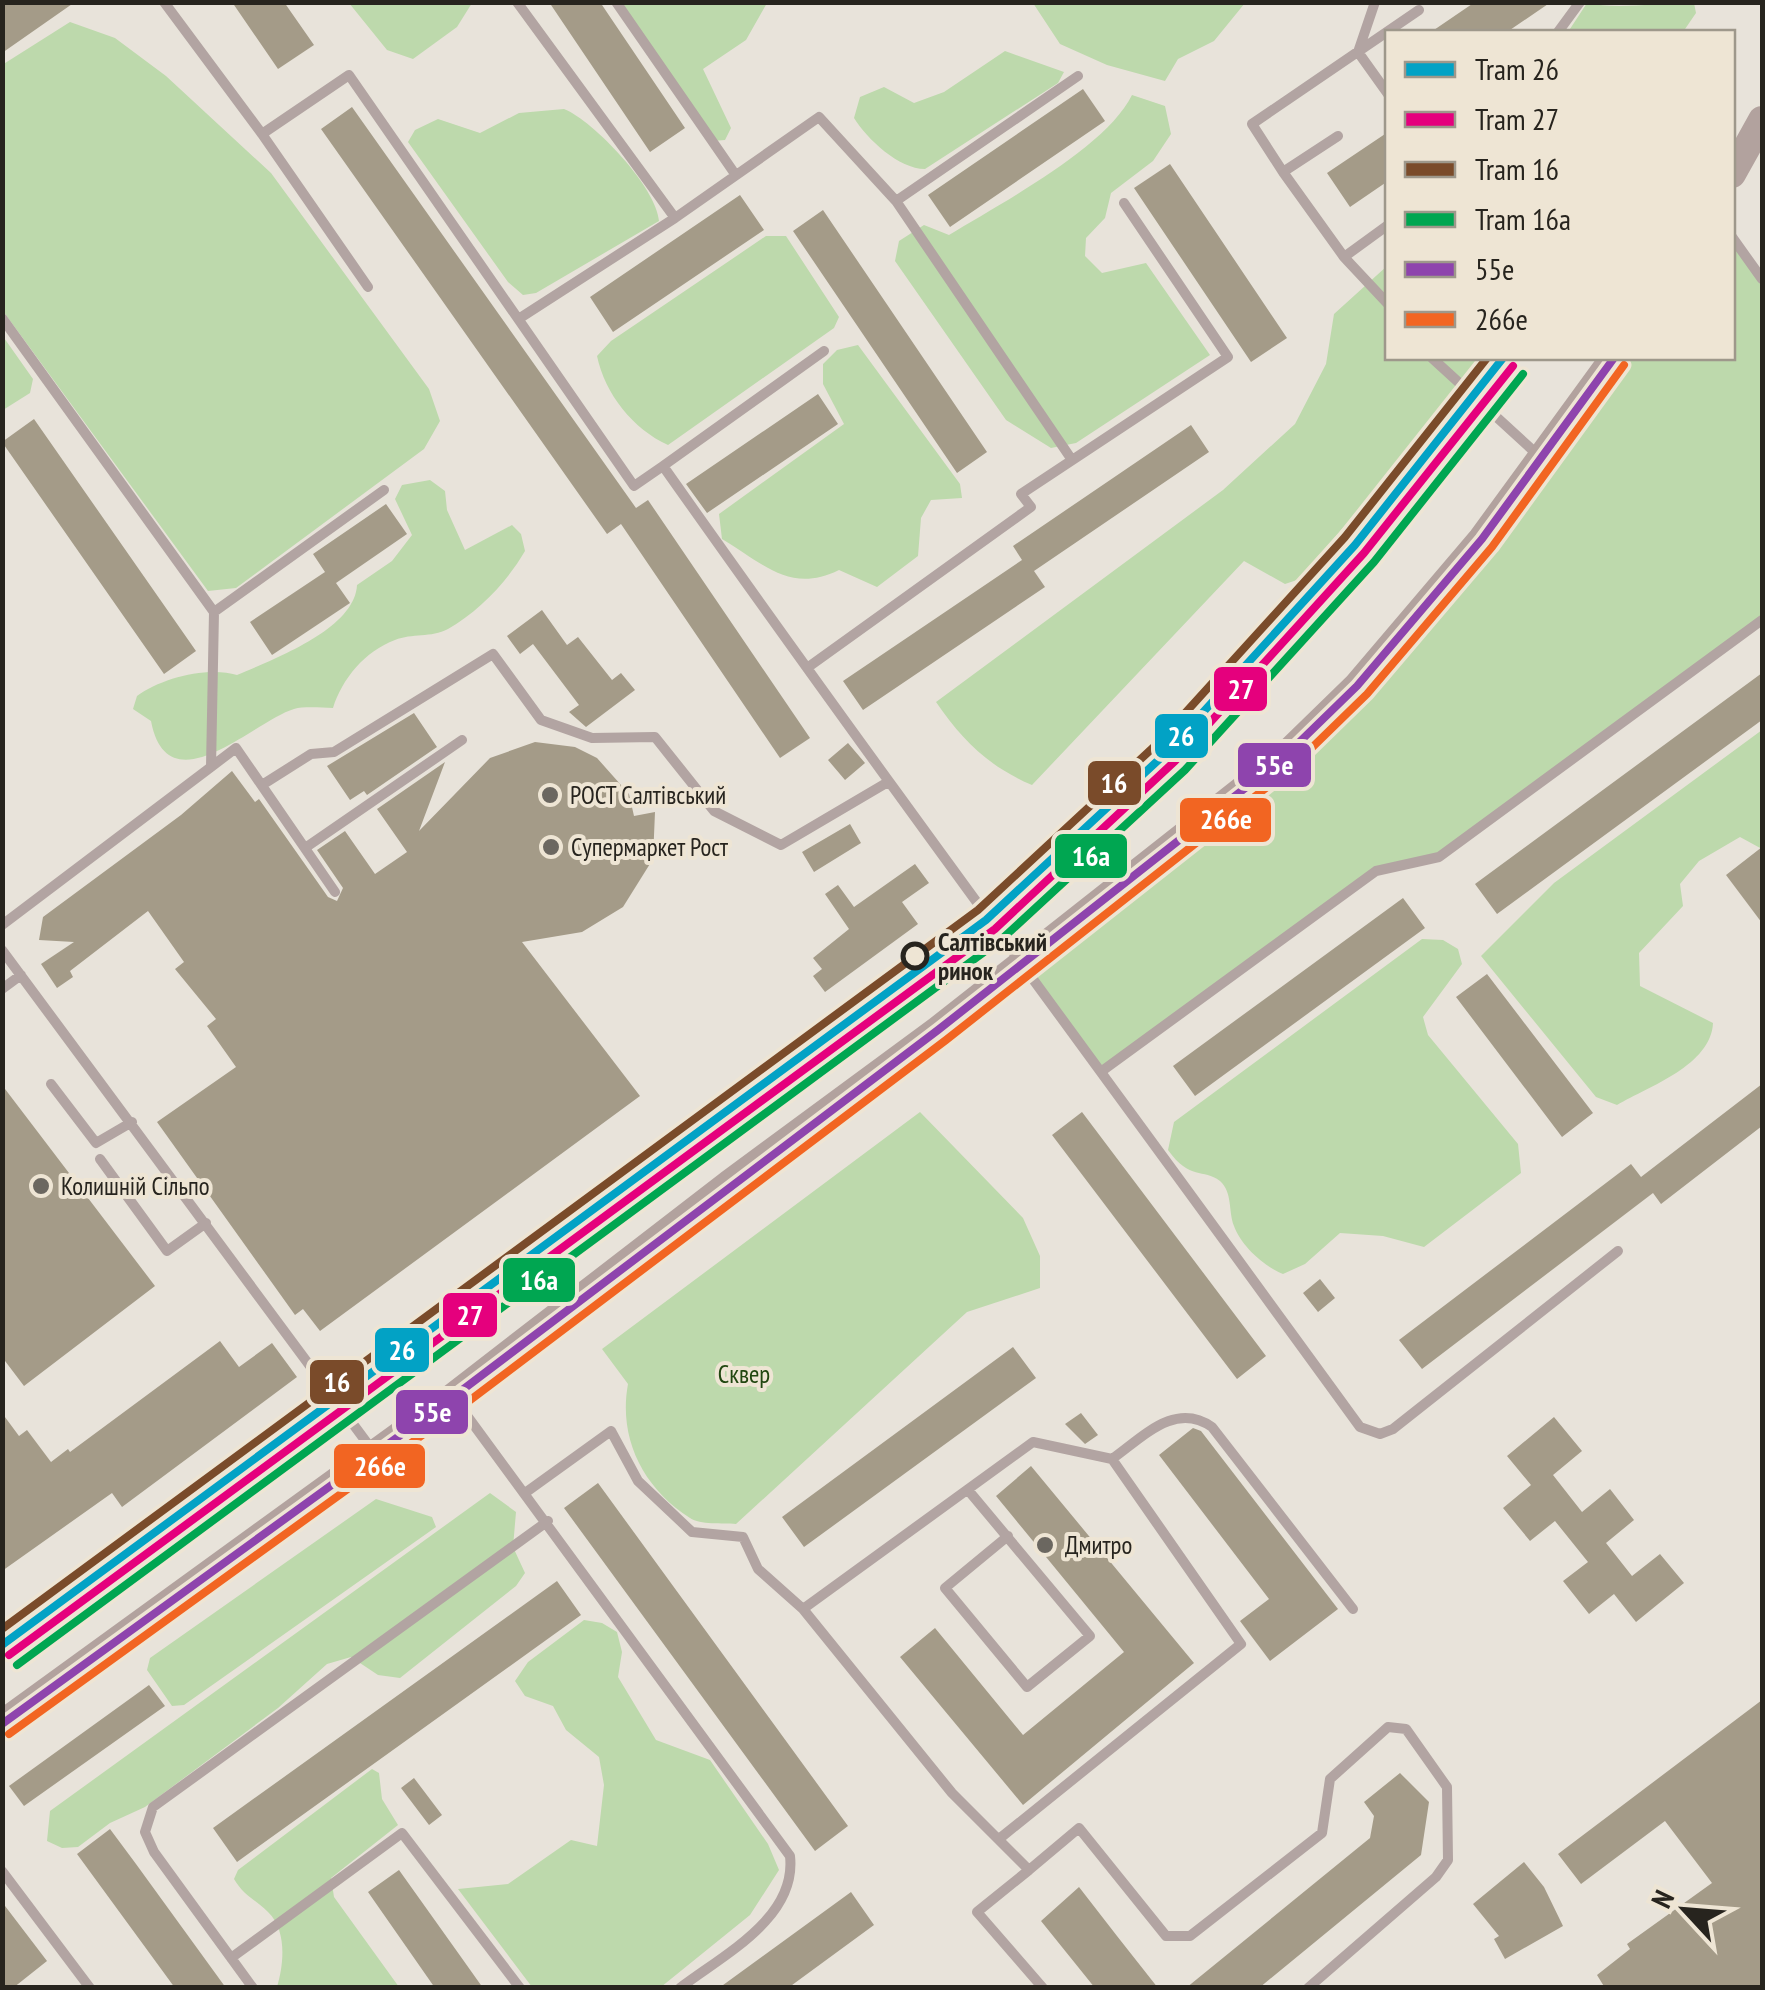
<svg xmlns="http://www.w3.org/2000/svg" width="1765" height="1990" font-family="'PT Sans Narrow',sans-serif">
	<style>
		.green { fill: #bdd9ac }
		.building { fill: #a49b88 }
		.lines { fill: none; stroke-linecap: round; stroke-linejoin: round }
		.lane { stroke: #b2a4a2; stroke-width: 10 }
		.secondary { stroke: #b2a29e; stroke-width: 28 }
		.bus-1-casing { stroke: #eee5d4; stroke-width: 15 }
		.bus-2-casing { stroke: #eee5d4; stroke-width: 15 }
		.bus-1 { stroke: #8e44ad; stroke-width: 8 }
		.bus-2 { stroke: #f26522; stroke-width: 8 }
		.tram-1-casing { stroke: #eee5d4; stroke-width: 15 }
		.tram-2-casing { stroke: #eee5d4; stroke-width: 15 }
		.tram-3-casing { stroke: #eee5d4; stroke-width: 15 }
		.tram-4-casing { stroke: #eee5d4; stroke-width: 15 }
		.tram-1 { stroke: #02a2c5; stroke-width: 8 }
		.tram-2 { stroke: #e5007d; stroke-width: 8 }
		.tram-3 { stroke: #7a4b2a; stroke-width: 8 }
		.tram-4 { stroke: #00a651; stroke-width: 8 }
		.poi-dot { fill: #6b6760; stroke: #eee5d4; stroke-width: 4 }
		.stop-dot { fill: #eee5d4; stroke: #27241e; stroke-width: 5 }
		.labels { text-anchor: middle; stroke-width: 8; stroke-linejoin: round; paint-order: stroke }
		.poi-label { font-size: 25px; fill: #27241e; stroke: #eee5d4; text-anchor: start }
		.stop-label { font-size: 25px; font-weight: bold; fill: #27241e; stroke: #eee5d4; text-anchor: start }
		.park-label { font-size: 25px; fill: #214710; stroke: #eee5d4 }
		.line-badge { stroke: #eee5d4; stroke-width: 4 }
		.badge-label { font-size: 28px; text-anchor: middle; font-weight: bold; fill: #fff }
	</style>
	<rect width="100%" height="100%" fill="#e8e3da"/>
	<path class="green" d="M349,3H472L457,27L413,59L387,50Z
		M616,3H767L746,40L703,69L731,128L725,140L712,141Z
		M1033,3H1245L1214,41L1178,59L1165,81L1107,65L1060,44Z
		M1587,3C1620,10 1659,2 1694,3L1696,13L1683,32H1568Z
		M70,22L115,38L166,76L271,173L429,389L440,421L424,449L236,588L208,591L3,311L2,65Z
		M1005,51L1064,72L1058,83L925,169C899,169 867,139 854,118L860,97L884,87L914,103L944,92Z
		M1132,95L1165,106L1171,134L1153,161L1111,193L1105,218L1086,238L1085,256L1102,273L1146,263L1210,355L1076,443L1051,448L1006,420L895,261L899,241L924,225L949,235C1001,203 1106,148 1132,95Z
		M564,109C594,121 657,188 659,221L536,293L523,295L508,282L408,142L415,130L438,119L480,133L519,113Z
		M766,236H786L839,317L834,328L668,445C633,429 605,394 597,356L611,341Z
		M1733,237L1762,279V620L1439,857L1376,871L1102,1071L1022,965L1312,731L1614,358H1732Z
		M1387,266L1388,358H1481L1363,505L1297,580L1285,584L1244,561L1032,785C988,766 963,741 936,702L1223,490L1295,424L1326,364L1334,314Z
		M2,335L33,379L30,393L3,410Z
		M858,345L960,484L962,498L931,500L921,518L918,556L877,587L839,570C790,594 764,564 722,539L719,514L844,424L823,384V364L837,350Z
		M430,480L445,491L447,510L465,550L512,525L521,534L525,551C507,582 479,611 448,629C431,638 412,633 395,640C365,651 342,679 333,708C322,708 305,706 294,709C254,721 168,809 151,721L133,709L137,696C161,678 208,666 237,675C274,659 355,629 357,585L392,561L412,535L395,499L402,485Z
		M1762,730V849L1740,837L1699,861L1680,884L1683,906L1639,953L1640,986L1713,1023C1711,1065 1650,1086 1617,1105L1596,1097L1481,956L1554,883Z
		M1422,939L1443,940L1458,949L1462,964L1423,1017L1428,1035L1518,1144L1521,1173L1424,1247L1383,1236L1340,1233L1305,1264L1283,1274C1265,1267 1241,1246 1234,1226C1228,1211 1233,1193 1220,1181C1203,1168 1190,1181 1168,1150L1174,1122Z
		M920,1112L1023,1218L1040,1256V1288L967,1312L736,1524C723,1523 700,1525 690,1518C643,1488 618,1438 628,1384L602,1349Z
		M490,1493L516,1512L513,1547L525,1573L516,1586L400,1678L378,1675L351,1657L327,1664L278,1708L145,1807L110,1823L78,1847L62,1848L47,1841L50,1811Z
		M376,1499L432,1517L436,1527L184,1705L172,1706L147,1670L150,1658Z
		M584,1620L602,1623L617,1632L622,1652L618,1677L656,1740L710,1760L768,1844L779,1870L750,1915L661,1987H532L458,1889L508,1884L571,1840L597,1846L604,1785L599,1757L566,1730L553,1706L525,1696L515,1681L528,1662Z
		M372,1769L379,1773L382,1799L398,1825L331,1878L334,1897L399,1987H277C284,1964 287,1930 268,1912C255,1899 244,1896 234,1879L238,1870Z"/>
	<path class="building" d="M2,2H75L2,53Z
		M232,2H284L314,45L278,69Z
		M549,2H600L685,128L650,152Z
		M1475,2H1551L1507,32H1431Z
		M1083,89L1105,121L950,227L928,195Z
		M352,107L636,508L648,500L810,738L780,758L621,524L607,534L321,129Z
		M1388,132V181L1350,207L1327,173Z
		M1170,164L1287,338L1251,362L1134,188Z
		M740,195L764,230L613,332L590,297Z
		M823,210L987,452L957,473L793,231Z
		M818,394L838,424L707,513L686,484Z
		M34,419L196,651L164,674L2,442Z
		M1191,425L1209,452L1034,571L1045,587L863,710L843,681L1022,560L1013,546Z
		M386,504L407,534L336,583L350,603L272,655L250,622L325,572L313,554Z
		M542,610L567,645L578,637L612,680L621,673L635,690L586,727L569,712L579,705L533,644L520,654L507,636Z
		M1762,673V720L1497,914L1475,884Z
		M414,713L437,747L367,795L364,791L350,800L327,766Z
		M535,742L575,747L597,758L629,794L634,816L655,812L653,859L623,907L582,932L522,942L640,1096L320,1331L303,1309L295,1315L157,1122L236,1067L207,1026L216,1019L175,969L184,962L148,911L70,971L73,977L57,988L41,964L74,942L39,940L43,917L181,815L232,771L255,802L259,799L328,897L337,901L343,888L317,850L345,831L375,874L407,852L377,809L445,762L419,831L490,758Z
		M848,743L865,763L845,780L828,760Z
		M850,824L861,843L814,872L802,852Z
		M1762,847V923L1726,875Z
		M915,864L929,883L902,902L918,924L825,992L813,976L822,969L813,958L849,929L825,894L838,885L854,907Z
		M1403,898L1425,928L1195,1096L1173,1066Z
		M1487,974L1593,1113L1562,1137L1456,997Z
		M1762,1084V1126L1661,1204L1653,1193L1422,1369L1399,1340L1631,1164L1641,1177Z
		M2,1085L155,1286L24,1386L2,1357Z
		M1082,1112L1266,1356L1237,1379L1052,1135Z
		M1320,1279L1335,1298L1318,1312L1303,1293Z
		M220,1341L239,1367L272,1343L297,1377L122,1507L112,1493L2,1571V1413L19,1436L27,1430L51,1462L68,1449L70,1452Z
		M1013,1347L1036,1378L804,1547L782,1517Z
		M1081,1413L1098,1435L1085,1444L1065,1424Z
		M1554,1417L1582,1451L1553,1475L1582,1512L1610,1489L1634,1520L1606,1543L1632,1576L1660,1554L1684,1583L1636,1622L1614,1594L1589,1614L1563,1581L1588,1562L1555,1521L1530,1541L1503,1508L1531,1485L1507,1456Z
		M1193,1428L1201,1431L1338,1609L1270,1661L1240,1621L1269,1599L1159,1455Z
		M1031,1466L1194,1663L1023,1805L900,1657L935,1628L1023,1735L1124,1652L996,1496Z
		M598,1483L848,1826L815,1851L564,1508Z
		M557,1581L581,1615L237,1862L213,1828Z
		M149,1685L165,1706L24,1806L9,1786Z
		M1762,1700V1988H1605L1597,1975L1630,1949L1627,1944L1712,1883L1665,1821L1581,1884L1558,1854Z
		M1400,1773L1429,1802L1421,1855L1259,1988H1186L1370,1838L1374,1816L1364,1802Z
		M414,1778L442,1815L429,1825L401,1788Z
		M110,1829L136,1864L226,1988H175L77,1854Z
		M1524,1862L1544,1887L1563,1926L1505,1959L1494,1939L1499,1936L1473,1904Z
		M399,1870L461,1957L483,1988H435L368,1892Z
		M1079,1887L1117,1936L1158,1988H1095L1041,1921Z
		M851,1892L874,1925L788,1988H719Z
		M2,1902L47,1961L13,1988H2Z"/>
	<g class="lines">
		<path class="lane" d="M164,2L262,134L349,75L634,486L663,466C891,789 1127,1106 1360,1427L1380,1434L1393,1429L1618,1251
			M517,2L675,218
			M616,2L735,174
			M1375,2L1358,52L1388,94
			M1558,32L1580,2
			M262,134L368,287
			M1338,136L1283,172L1344,257
			M1283,172L1252,124L1419,10
			M896,201L1078,76
			M1388,225L1344,257L1388,304
			M1732,237L1762,279
			M2,318L214,612L211,767L2,925
			M520,318L675,218L819,117L896,201L1072,460
			M1432,358L1539,456
			M663,466L824,351
			M214,612L384,490
			M807,668L1031,507L1021,494L1228,357L1124,203
			M211,767L236,748L335,892
			M262,785L311,754L334,752L493,654L541,720L592,738L655,737L714,811L781,845L888,782
			M305,848L462,740
			M2,950L373,1451
			M2,989L21,975
			M1102,1071L1376,871L1439,857L1762,620
			M51,1084L96,1143L132,1122
			M100,1159L167,1251L206,1223
			M454,1398L790,1856C797,1918 723,1955 680,1988
			M968,1490L1090,1636L1027,1687L945,1588L1008,1536
			M525,1493L611,1431L638,1481L692,1532L743,1537L758,1569L803,1609L952,1793L1029,1870L977,1912L1043,1988
			M803,1609L1033,1442L1112,1459C1143,1437 1175,1401 1212,1427L1353,1609
			M999,1839L1241,1644L1112,1459
			M1029,1870L1079,1828L1166,1936H1190L1322,1833L1330,1779L1388,1727L1406,1729L1447,1787L1448,1860L1436,1877L1308,1988
			M2,1871L90,1988
			M231,1958L402,1833L520,1988
			M253,1988L154,1852L145,1832L153,1807L548,1521"/>
		<path class="secondary" d="M1732,174L1762,120
			M2,1724L453,1397L729,1184L938,1030L1282,759L1357,686L1482,539L1614,358"/>
		<defs>
			<path id="bus-1" d="M2,1724L453,1397L938,1030L1282,759L1357,686L1482,539L1614,358"/>
			<path id="bus-2" d="M9,1734L461,1407L946,1040L1290,769L1367,694L1492,547L1624,365"/>
		</defs>
		<use href="#bus-1" class="bus-1-casing"/>
		<use href="#bus-2" class="bus-2-casing"/>
		<use href="#bus-1" class="bus-1"/>
		<use href="#bus-2" class="bus-2"/>
		<defs>
			<path id="tram-1" d="M2,1645L986,920L1166,753L1355,545L1503,358"/>
			<path id="tram-2" d="M9,1655L995,929L1175,761L1364,553L1513,366"/>
			<path id="tram-3" d="M2,1629L978,910L1157,744L1345,537L1487,358"/>
			<path id="tram-4" d="M17,1665L1003,938L1185,770L1374,562L1523,374"/>
		</defs>
		<use href="#tram-1" class="tram-1-casing"/>
		<use href="#tram-2" class="tram-2-casing"/>
		<use href="#tram-3" class="tram-3-casing"/>
		<use href="#tram-4" class="tram-4-casing"/>
		<use href="#tram-1" class="tram-1"/>
		<use href="#tram-2" class="tram-2"/>
		<use href="#tram-3" class="tram-3"/>
		<use href="#tram-4" class="tram-4"/>
	</g>
	<g class="poi-dot">
		<circle cx="550" cy="795" r="10"/>
		<circle cx="551" cy="847" r="10"/>
		<circle cx="41" cy="1186" r="10"/>
		<circle cx="1045" cy="1545" r="10"/>
	</g>
	<circle class="stop-dot" cx="915" cy="956" r="12"/>
	<g class="labels">
		<g class="poi-label">
			<text x="570" y="804">РОСТ Салтівський</text>
			<text x="571" y="856">Супермаркет Рост</text>
			<text x="61" y="1195">Колишній Сільпо</text>
			<text x="1065" y="1554">Дмитро</text>
		</g>
		<g class="stop-label">
			<text x="938" y="951">Салтівський<tspan x="938" dy="29">ринок</tspan></text>
		</g>
		<g class="park-label">
			<text x="744" y="1383">Сквер</text>
		</g>
	</g>
	<g class="line-badge">
		<rect x="1212" y="665" width="57" height="48" rx="10" fill="#e5007d"/>
		<rect x="1153" y="712" width="57" height="48" rx="10" fill="#02a2c5"/>
		<rect x="1236" y="741" width="77" height="48" rx="10" fill="#8e44ad"/>
		<rect x="1086" y="759" width="57" height="48" rx="10" fill="#7a4b2a"/>
		<rect x="1178" y="796" width="95" height="48" rx="10" fill="#f26522"/>
		<rect x="1053" y="832" width="76" height="48" rx="10" fill="#00a651"/>
		<rect x="501" y="1256" width="76" height="48" rx="10" fill="#00a651"/>
		<rect x="441" y="1291" width="58" height="48" rx="10" fill="#e5007d"/>
		<rect x="373" y="1326" width="58" height="48" rx="10" fill="#02a2c5"/>
		<rect x="308" y="1358" width="58" height="48" rx="10" fill="#7a4b2a"/>
		<rect x="394" y="1388" width="76" height="48" rx="10" fill="#8e44ad"/>
		<rect x="332" y="1442" width="95" height="48" rx="10" fill="#f26522"/>
	</g>
	<g class="badge-label">
		<text x="1241" y="699">27</text>
		<text x="1181" y="746">26</text>
		<text x="1274" y="775">55е</text>
		<text x="1114" y="793">16</text>
		<text x="1226" y="829">266е</text>
		<text x="1091" y="866">16a</text>
		<text x="539" y="1290">16a</text>
		<text x="470" y="1325">27</text>
		<text x="402" y="1360">26</text>
		<text x="337" y="1392">16</text>
		<text x="432" y="1422">55е</text>
		<text x="380" y="1476">266е</text>
	</g>
	<rect width="1765" height="1990" fill="none" stroke="#27241e" stroke-width="10"/>
	<rect x="1385" y="30" width="350" height="330" fill="#eee5d4" stroke="#9e988b" stroke-width="2.5"/>
	<rect x="1405" y="62" width="50" height="15" fill="#02a2c5" stroke="#9e988b" stroke-width="2.5"/>
	<text x="1475" y="80" font-size="30" fill="#27241e">Tram 26</text>
	<rect x="1405" y="112" width="50" height="15" fill="#e5007d" stroke="#9e988b" stroke-width="2.5"/>
	<text x="1475" y="130" font-size="30" fill="#27241e">Tram 27</text>
	<rect x="1405" y="162" width="50" height="15" fill="#7a4b2a" stroke="#9e988b" stroke-width="2.5"/>
	<text x="1475" y="180" font-size="30" fill="#27241e">Tram 16</text>
	<rect x="1405" y="212" width="50" height="15" fill="#00a651" stroke="#9e988b" stroke-width="2.5"/>
	<text x="1475" y="230" font-size="30" fill="#27241e">Tram 16a</text>
	<rect x="1405" y="262" width="50" height="15" fill="#8e44ad" stroke="#9e988b" stroke-width="2.5"/>
	<text x="1475" y="280" font-size="30" fill="#27241e">55е</text>
	<rect x="1405" y="312" width="50" height="15" fill="#f26522" stroke="#9e988b" stroke-width="2.5"/>
	<text x="1475" y="330" font-size="30" fill="#27241e">266е</text>
	<g transform="translate(1685 1910) rotate(296)" stroke="#eee5d4" stroke-width="8" paint-order="stroke">
	<path d="M0-8L18 38L0 25L-18 38Z" fill="#27241e"/>
	<text y="-15" font-size="28" font-weight="bold" text-anchor="middle" fill="#27241e">N</text>
	</g>
</svg>
